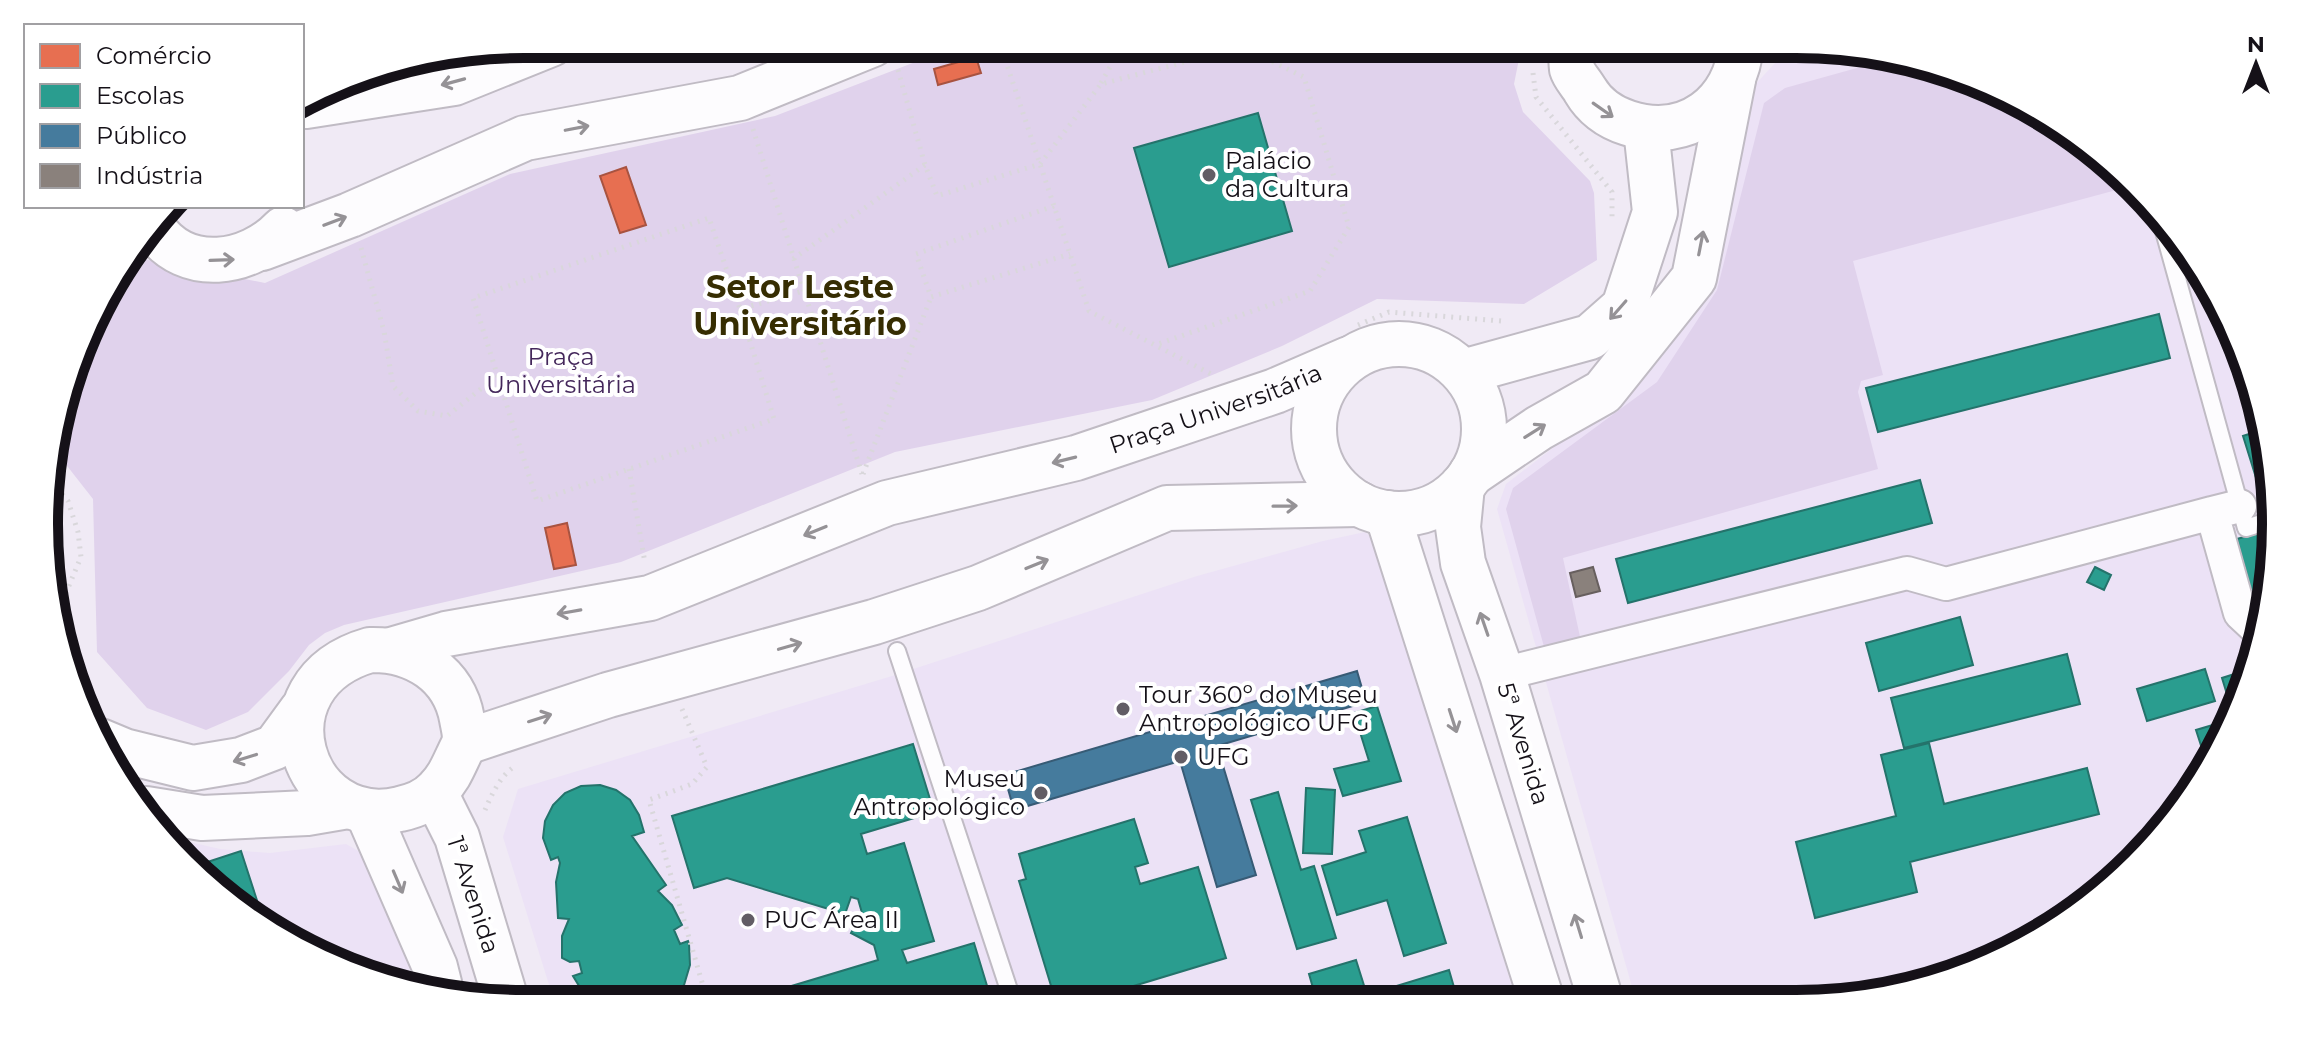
<svg xmlns="http://www.w3.org/2000/svg" width="2320" height="1048" font-family="Montserrat,sans-serif">
	<style>
		.built { fill: #ece2f6 }
		.green { fill: #e0d2ec }
		.shops { fill: #e76f51; stroke: #a85340; stroke-width: 2 }
		.schools { fill: #2a9d8f; stroke: #24736b; stroke-width: 2 }
		.public { fill: #457b9d; stroke: #375b75; stroke-width: 2 }
		.industry { fill: #8a817c; stroke: #675f5e; stroke-width: 2 }
		.lines { fill: none; stroke-linecap: round; stroke-linejoin: round }
		.lane-casing { stroke: #c0bbc4; stroke-width: 20 }
		.street-casing { stroke: #c0bbc4; stroke-width: 36 }
		.secondary-casing { stroke: #c0bbc4; stroke-width: 48 }
		.path { stroke: #d9d7db; stroke-width: 5; stroke-dasharray: 2 6; stroke-linecap: butt }
		.lane { stroke: #fdfcfe; stroke-width: 16 }
		.street { stroke: #fdfcfe; stroke-width: 32 }
		.secondary { stroke: #fdfcfe; stroke-width: 44 }
		.oneway { stroke: #959296 }
		.poi-dot { fill: #625d65; stroke: #fff; stroke-width: 3 }
		.labels { text-anchor: middle; stroke-width: 8; stroke-linejoin: round; paint-order: stroke }
		.poi-label { font-size: 24px; fill: #151118; stroke: #fff; text-anchor: start }
		.park-label { font-size: 24px; fill: #44275b; stroke: #fff }
		.street-label { font-size: 24px; fill: #151118; stroke: #fff }
		.district-label { font-size: 32px; font-weight: bold; fill: #362d02; stroke: #fff }
		.rim { fill: none; stroke: #151118; stroke-width: 10 }
	</style>
	<rect width="100%" height="100%" fill="#f0eaf5"/>
	<path class="built" d="M1819,49L1979,80L2135,184L2239,340L2276,524L2240,707L2177,816L2089,905L1980,967L1859,1000L1636,1001L1497,509L1506,484L1645,377L1705,286L1751,89L1777,61Z
		M1365,532L1385,549L1516,1001L555,1004L503,837L518,789L892,676L1197,576L1323,541Z
		M168,837L220,849L270,853L346,844L378,862L413,982L341,968L207,885Z"/>
	<path class="green" d="M962,44H1522L1514,84L1523,112L1590,181L1594,193L1597,260L1524,304L1377,299L1282,346L1152,400L895,452L621,562L344,625L325,633L309,645L289,671L248,712L206,730L147,708L97,652L93,499L53,448V431L108,284L126,263L138,258L265,283L510,174L775,116Z
		M1882,61L1979,80L2135,185L1853,261L1883,375L1861,381L1858,392L1878,469L1563,558L1582,646L1546,654L1506,509L1513,488L1657,382L1717,290L1764,103L1785,88Z"/>
	<path class="shops" d="M976,57L981,73L938,85L934,69Z
		M626,167L646,225L620,233L600,176Z
		M567,523L576,565L554,569L545,528Z"/>
	<path class="schools" d="M1258,113L1292,231L1169,267L1134,148Z
		M2159,314L2170,358L1878,432L1866,388Z
		M2229,325L2239,340L2252,402Z
		M2258,431L2271,498L2263,500L2243,436Z
		M1920,480L1932,523L1628,603L1616,559Z
		M2275,528L2262,595L2253,597L2237,539Z
		M2095,567L2111,575L2104,590L2087,582Z
		M1960,617L1973,665L1879,691L1866,643Z
		M2067,654L2080,704L1904,748L1891,698Z
		M2205,669L2215,701L2147,721L2137,689Z
		M2247,670L2240,707L2233,714L2222,678Z
		M1377,706L1401,781L1343,796L1334,769L1369,761L1354,713Z
		M2233,719L2207,764L2196,730Z
		M1929,743L1944,804L2087,768L2099,814L1910,862L1917,892L1815,918L1796,842L1896,816L1881,755Z
		M913,744L934,812L861,834L867,854L904,843L934,941L902,950L907,963L974,943L988,989L942,1003H735L878,960L874,945L851,933L858,920H864L858,899L851,897L845,914L727,878L694,888L672,816Z
		M600,785L616,790L630,800L639,815L644,832L632,836L666,885L658,891L672,905L682,925L674,930L680,944L688,941L689,944L690,965L684,985L668,1004H594L587,999L573,976L582,973L579,961L570,962L562,958V936L569,919L558,918L556,882L560,863L558,857L551,860L543,838L545,821L553,805L565,793L581,786Z
		M1306,788L1335,790L1332,854L1303,853Z
		M1278,792L1301,870L1314,866L1336,938L1297,949L1251,800Z
		M1407,817L1446,943L1404,956L1387,900L1337,915L1322,866L1366,852L1359,831Z
		M1134,819L1148,863L1135,867L1140,884L1198,867L1226,958L1094,998L1095,1002H1056L1019,881L1026,879L1019,854Z
		M241,851L263,919L207,885L192,867Z
		M1356,960L1367,995L1449,970L1458,1001L1317,1002L1309,974Z"/>
	<path class="public" d="M1357,671L1366,702L1217,746L1256,875L1217,887L1180,761L1014,810L1004,775Z"/>
	<path class="industry" d="M1593,567L1600,591L1576,597L1570,573Z"/>
	<g class="lines">
		<defs>
			<path id="lane" d="M2162,224L2246,528L2275,519
				M897,651L1013,1002"/>
			<path id="street" d="M2212,513L2240,506
				M1502,674L1907,573L1946,584L2212,513L2240,613L2255,627"/>
			<g id="secondary">
				<path d="M1571,44C1571,52 1571,61 1572,69C1574,76 1581,83 1585,90C1595,107 1609,117 1628,123C1686,142 1737,104 1741,44"/>
				<path d="M306,106L454,83L551,44"/>
				<path d="M154,229C186,275 249,265 283,229"/>
				<path d="M262,248L350,215L525,138L740,98L873,44"/>
				<circle cx="1399" cy="429" r="85"/>
				<path d="M1463,372L1590,337L1624,307L1655,212L1646,129"/>
				<path d="M1471,474L1539,428L1603,392L1694,278L1733,80"/>
				<path d="M1462,486L1458,527L1463,563L1502,674L1601,1001"/>
				<path d="M1387,513L1542,1001"/>
				<path d="M370,650C415,649 454,674 462,719C464,730 467,739 462,748C454,764 450,777 437,790C428,800 414,806 400,809C302,833 252,684 370,650Z"/>
				<path id="s1" d="M391,650L446,634L650,598L887,503L1076,458L1275,391L1349,359"/>
				<path d="M100,741L124,751L193,768L241,760L275,747L302,710"/>
				<path d="M466,742L608,695L874,622L978,588L1167,508L1359,504"/>
				<path d="M435,793L457,837L506,1000"/>
				<path d="M146,809L202,818L307,813L348,806"/>
				<path d="M367,811L435,967L440,987"/>
			</g>
		</defs>
		<use href="#lane" class="lane-casing"/>
		<use href="#street" class="street-casing"/>
		<use href="#secondary" class="secondary-casing"/>
		<path class="path" d="M1000,44L1089,311L1211,374
			M907,49L921,44
			M1606,59L1646,44
			M898,70L925,165L937,196L1040,164L1101,84L1242,47L1304,77L1349,227L1310,291L1155,345
			M1533,73L1536,97L1612,192V220
			M1101,83L1123,44
			M753,129L862,474
			M1054,206L916,254L931,297L1070,254
			M361,248L384,331L393,386L418,411L447,416L497,376
			M793,259L925,165
			M740,309L774,419L537,501L473,298L709,218L740,309L803,291
			M1358,325L1389,312L1501,321
			M629,469L645,563
			M863,474L931,297
			M52,482L68,501L78,532L81,557L57,614
			M682,709L707,767L692,784L649,800L708,1003
			M485,810C492,794 500,776 515,766"/>
		<use href="#lane" class="lane"/>
		<use href="#street" class="street"/>
		<use href="#secondary" class="secondary"/>
	</g>
	<defs><path id="oneway-shaft" d="M-6 0H5M1.5-3L5.5 0L1.5 3" fill="none" stroke-width="1.6" stroke-linecap="round" stroke-linejoin="round" transform="scale(2)"/></defs>
	<g class="oneway">
		<use href="#oneway-shaft" transform="translate(453 82) rotate(165)"/>
		<use href="#oneway-shaft" transform="translate(1603 110) rotate(35)"/>
		<use href="#oneway-shaft" transform="translate(577 128) rotate(-11)"/>
		<use href="#oneway-shaft" transform="translate(335 221) rotate(-21)"/>
		<use href="#oneway-shaft" transform="translate(1701 243) rotate(-79)"/>
		<use href="#oneway-shaft" transform="translate(222 260) rotate(-2)"/>
		<use href="#oneway-shaft" transform="translate(1618 310) rotate(131)"/>
		<use href="#oneway-shaft" transform="translate(1535 431) rotate(-32)"/>
		<use href="#oneway-shaft" transform="translate(1064 460) rotate(166)"/>
		<use href="#oneway-shaft" transform="translate(1285 506) rotate(-1)"/>
		<use href="#oneway-shaft" transform="translate(815 531) rotate(158)"/>
		<use href="#oneway-shaft" transform="translate(1037 564) rotate(-22)"/>
		<use href="#oneway-shaft" transform="translate(569 612) rotate(170)"/>
		<use href="#oneway-shaft" transform="translate(1484 624) rotate(-109)"/>
		<use href="#oneway-shaft" transform="translate(790 646) rotate(-16)"/>
		<use href="#oneway-shaft" transform="translate(540 718) rotate(-18)"/>
		<use href="#oneway-shaft" transform="translate(1453 721) rotate(72)"/>
		<use href="#oneway-shaft" transform="translate(245 758) rotate(163)"/>
		<use href="#oneway-shaft" transform="translate(398 882) rotate(67)"/>
		<use href="#oneway-shaft" transform="translate(1578 926) rotate(-107)"/>
	</g>
	<g class="poi-dot">
		<circle cx="1209" cy="175" r="8"/>
		<circle cx="1123" cy="709" r="8"/>
		<circle cx="1181" cy="757" r="8"/>
		<circle cx="1041" cy="793" r="8"/>
		<circle cx="748" cy="920" r="8"/>
	</g>
	<g class="labels">
		<g class="poi-label">
			<text x="1225" y="169">Palácio<tspan x="1225" dy="28">da Cultura</tspan></text>
			<text x="1139" y="703">Tour 360º do Museu<tspan x="1139" dy="28">Antropológico UFG</tspan></text>
			<text x="1197" y="765">UFG</text>
			<text x="1025" y="787" text-anchor="end">Museu<tspan x="1025" dy="28">Antropológico</tspan></text>
			<text x="764" y="928">PUC Área II</text>
		</g>
		<g class="park-label">
			<text x="561" y="365">Praça<tspan x="561" dy="28">Universitária</tspan></text>
		</g>
		<g class="street-label">
			<text dy="8" stroke="none"><textPath href="#s1" startOffset="862">Praça Universitária</textPath></text>
			<text transform="translate(1523 744) rotate(73)" y="8">5ª Avenida</text>
			<text transform="translate(473 895) rotate(72)" y="8">1ª Avenida</text>
		</g>
		<g class="district-label">
			<text x="800" y="298">Setor Leste<tspan x="800" dy="37">Universitário</tspan></text>
		</g>
	</g>
	<path d="M0 0H2320V1048H0ZM524 58H1796A466 466 0 0 1 2262 524V524A466 466 0 0 1 1796 990H524A466 466 0 0 1 58 524V524A466 466 0 0 1 524 58Z" fill="#fff" fill-rule="evenodd"/>
	<path class="rim" d="M524 58H1796A466 466 0 0 1 2262 524V524A466 466 0 0 1 1796 990H524A466 466 0 0 1 58 524V524A466 466 0 0 1 524 58Z"/>
	<rect x="24" y="24" width="280" height="184" fill="#ffffff" stroke="#a1a0a3" stroke-width="2"/>
	<rect x="40" y="44" width="40" height="24" fill="#e76f51" stroke="#a1a0a3" stroke-width="2"/>
	<text x="96" y="64" font-size="24" fill="#151118">Comércio</text>
	<rect x="40" y="84" width="40" height="24" fill="#2a9d8f" stroke="#a1a0a3" stroke-width="2"/>
	<text x="96" y="104" font-size="24" fill="#151118">Escolas</text>
	<rect x="40" y="124" width="40" height="24" fill="#457b9d" stroke="#a1a0a3" stroke-width="2"/>
	<text x="96" y="144" font-size="24" fill="#151118">Público</text>
	<rect x="40" y="164" width="40" height="24" fill="#8a817c" stroke="#a1a0a3" stroke-width="2"/>
	<text x="96" y="184" font-size="24" fill="#151118">Indústria</text>
	<g transform="translate(2256 64)" stroke="#ffffff" stroke-width="6" paint-order="stroke">
	<path d="M0-6L14 30L0 20L-14 30Z" fill="#151118"/>
	<text y="-12" font-size="22" font-weight="bold" text-anchor="middle" fill="#151118">N</text>
	</g>
</svg>
